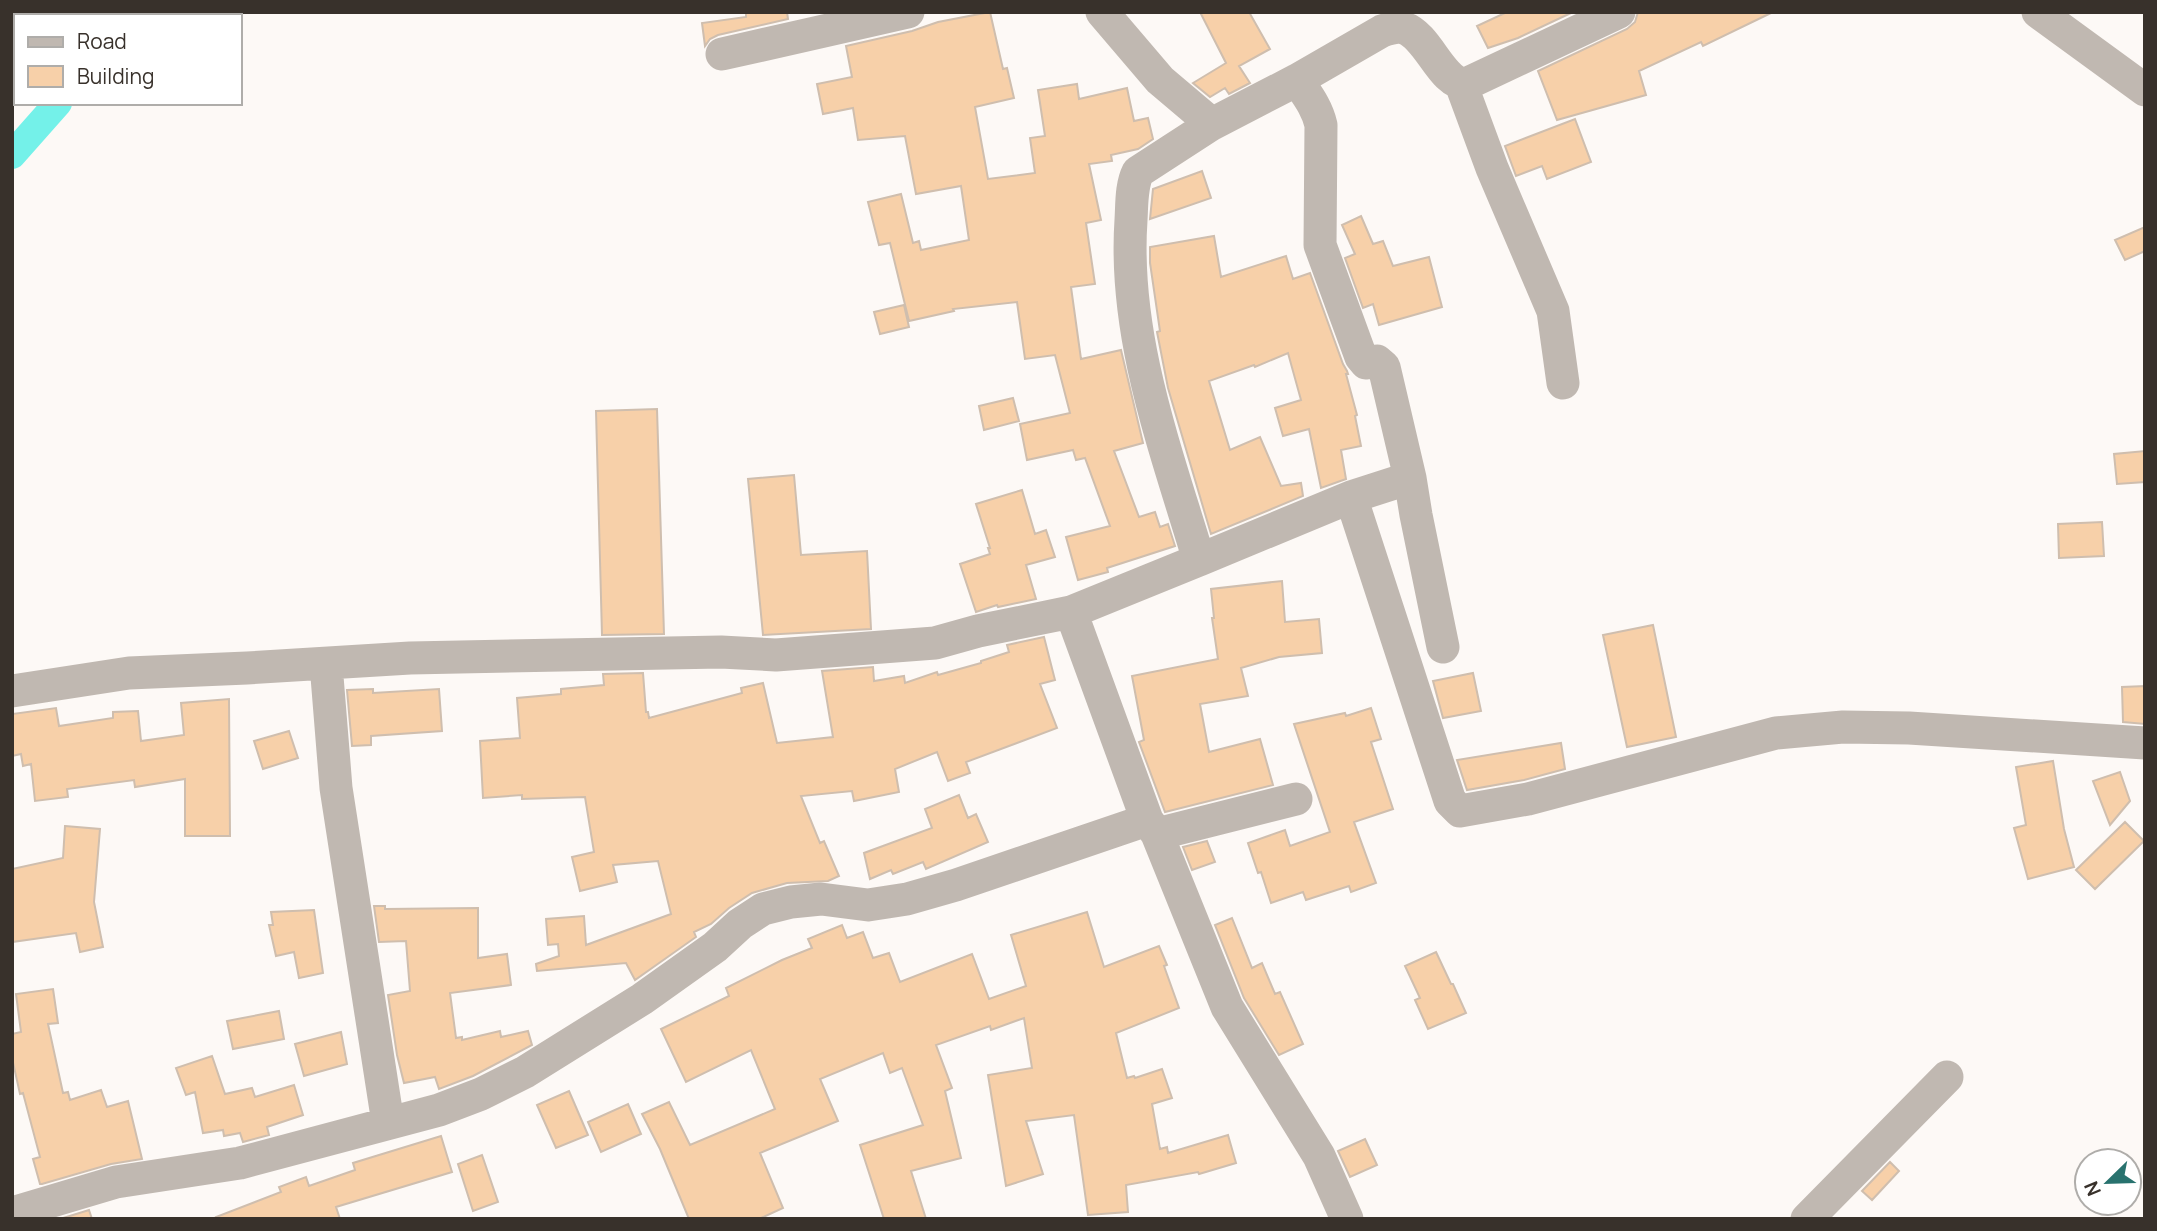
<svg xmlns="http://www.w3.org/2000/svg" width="2157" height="1231" font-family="Manrope,sans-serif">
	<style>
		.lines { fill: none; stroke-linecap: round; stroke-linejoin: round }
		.canal { stroke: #74f1e9; stroke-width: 28 }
		.building { fill: #f7d0a9; stroke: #cfbeae; stroke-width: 2 }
		.minor { stroke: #c0b8b1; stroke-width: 33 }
	</style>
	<rect width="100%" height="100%" fill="#fdf9f6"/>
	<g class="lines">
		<path class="canal" d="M134,16L137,12
			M12,155L58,103"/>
	</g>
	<path class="building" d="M746,12H787L788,19L718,35L710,39L705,46L702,23L746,17Z
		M990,12L1003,69L1007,68L1014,98L975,107L988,179L1035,173L1030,138L1045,136L1038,90L1077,84L1079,99L1127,88L1134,121L1148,118L1153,139L1138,149L1111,155L1112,161L1089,164L1101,220L1086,223L1095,284L1071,287L1081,359L1121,350L1143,443L1114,451L1139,517L1155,512L1160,527L1168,524L1175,546L1107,568L1108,572L1078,580L1066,537L1110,526L1085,458L1076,460L1073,450L1027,460L1020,424L1070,413L1055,355L1025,359L1017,302L953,309L954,311L909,321L890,243L879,245L868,202L901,194L913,243L919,241L921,250L969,240L961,186L916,194L905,136L858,140L853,108L823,114L817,84L852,77L846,46L912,31L938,22Z
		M1200,12H1249L1270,49L1239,66L1250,83L1229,94L1225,88L1210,97L1193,83L1226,63Z
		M1507,12H1573L1518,38L1488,48L1477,26Z
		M1638,12H1773L1703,46L1701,42L1639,71L1646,95L1557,120L1538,71L1627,29L1635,22Z
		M1575,119L1591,162L1547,179L1542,166L1516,176L1505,146Z
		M1202,171L1211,198L1150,219L1153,189Z
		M1361,216L1373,244L1383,241L1393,266L1429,257L1442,307L1379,325L1373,304L1363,308L1345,258L1355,254L1342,225Z
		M2145,227V251L2125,260L2115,240Z
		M1214,236L1221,277L1286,256L1293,279L1310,273L1343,364L1347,371L1348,374H1346L1357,415L1355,416L1361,446L1341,450L1346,479L1321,488L1309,429L1283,436L1275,408L1301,400L1288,353L1255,367L1254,365L1209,381L1230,450L1260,437L1281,486L1301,483L1303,496L1211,534L1168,388L1157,332L1160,331L1150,263V247Z
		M904,305L909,327L880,334L874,312Z
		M1013,398L1019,421L984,430L979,406Z
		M657,409L664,634L602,635L596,411Z
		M2145,451V482L2117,484L2114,454Z
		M794,475L801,555L867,551L871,629L763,635L748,479Z
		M1022,490L1035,534L1046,530L1055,557L1026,565L1036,599L998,607L997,605L976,612L960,564L990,554L988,548H990L976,504Z
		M2102,522L2104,556L2059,558L2058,524Z
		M1282,581L1285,622L1319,619L1322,653L1279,657L1241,668L1248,696L1200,704L1209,752L1260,739L1273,785L1165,812L1139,742L1144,740L1132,676L1218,659L1212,618H1214L1211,589Z
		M1653,625L1676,737L1627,747L1603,635Z
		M1044,637L1055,680L1040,684L1057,728L966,762L970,773L948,781L937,752L895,769L899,792L854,801L852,791L801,796L820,843L824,841L839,876L828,881L787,883L752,893L729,908L711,924L694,932L696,937L635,980L626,963L537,971L536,964L559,956L558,944L548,945L546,919L584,916L586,945L671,914L658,861L613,865L617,882L580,891L572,857L594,852L585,797L522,799V795L483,798L480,741L520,738L517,698L561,694V689L604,685L603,674L643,673L646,712H648L649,718L742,693L741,688L763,683L777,743L833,737L822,671L873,667L874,681L904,676L905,683L937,672L938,675L981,663V661L1009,652L1007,645Z
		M1473,673L1481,711L1443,718L1433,681Z
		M2145,686V724L2123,722L2122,687Z
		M373,689V693L439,689L442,731L371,736V745L352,746L347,690Z
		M229,699L230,836H185V779L135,787L134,780L67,789L68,797L35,801L31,764L23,766L21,754L12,756V714L56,708L59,726L113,718V712L138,711L141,741L184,735L181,703Z
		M1371,708L1381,739L1371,742L1393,809L1354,822L1376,883L1351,892L1349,886L1306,900L1303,892L1271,903L1261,872L1258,873L1248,843L1285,830L1290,846L1330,832L1294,724L1345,713L1346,716Z
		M289,731L298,758L263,769L254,741Z
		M1561,743L1565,769L1524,780L1467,790L1457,760Z
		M2053,761L2064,829L2074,867L2028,879L2014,828L2026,825L2016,767Z
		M2120,772L2130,801L2110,825L2093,781Z
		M959,795L968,818L976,814L988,842L926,869L923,862L893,874L891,870L870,879L864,853L932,828L925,809Z
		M2125,822L2144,841L2095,889L2076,870Z
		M65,826L100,829L94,902L103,947L80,952L76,933L12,942V869L63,858Z
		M1207,841L1215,862L1192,870L1183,847Z
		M374,906H385V909L478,908V958L507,954L511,985L450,993L456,1038L462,1037V1040L500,1031L501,1037L528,1031L532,1045L473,1076L439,1089L435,1077L404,1083L397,1055L388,995L410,991L406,941L379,942Z
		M314,910L323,973L299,978L294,952L276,956L269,925H273L271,912Z
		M1087,912L1104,967L1159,946L1167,965L1164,966L1179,1008L1116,1033L1127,1078L1134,1076L1135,1078L1162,1069L1172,1098L1152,1104L1160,1149L1167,1147L1168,1153L1228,1135L1236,1163L1199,1174L1198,1172L1126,1185L1128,1212L1088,1215L1074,1115L1026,1121L1043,1174L1006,1186L988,1075L1032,1068L1024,1018L991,1030L990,1026L936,1045L952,1088L945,1091L961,1158L911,1171L926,1219H884L860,1145L923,1125L902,1068L890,1073L883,1053L820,1079L838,1121L760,1153L783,1208L759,1219H689L660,1149L642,1114L669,1102L690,1145L775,1109L751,1050L686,1082L661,1029L729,996L726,988L782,960L812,948L808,939L842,925L847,938L863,932L873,958L889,953L900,982L972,954L989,999L1026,986L1011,935Z
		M1232,918L1252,968L1262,963L1275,994L1280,992L1303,1044L1279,1055L1244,998L1215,925Z
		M1436,952L1451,984H1453L1466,1013L1428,1029L1415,1000L1420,998L1405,966Z
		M53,989L58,1023L48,1024L63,1093L68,1092L70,1100L101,1090L107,1107L128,1101L142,1159L111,1164L42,1184H40L33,1159L40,1157L23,1093L20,1094L12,1058V1034L21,1032L16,994Z
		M279,1011L284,1039L233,1049L227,1021Z
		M341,1032L347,1064L304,1076L295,1044Z
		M212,1056L225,1094L252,1088L255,1097L294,1085L303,1115L267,1127L269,1135L243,1142L240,1133L224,1136L223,1130L203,1133L195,1092L186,1095L176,1068Z
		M569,1091L588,1135L556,1148L537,1105Z
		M628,1104L641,1134L601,1152L588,1122Z
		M441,1136L452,1172L336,1207L340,1219H217L216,1217L281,1192L279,1187L306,1177L309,1186L355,1170L353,1163Z
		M1365,1139L1377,1165L1350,1177L1338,1151Z
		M482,1155L498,1202L473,1211L458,1164Z
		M1890,1162L1899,1171L1872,1200L1862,1191Z
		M89,1210L92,1219H60Z"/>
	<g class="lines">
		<path class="minor" d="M1102,12L1160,80L1212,124
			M2038,12L2145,90
			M722,54L908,12
			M1297,80C1307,95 1317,107 1321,125L1320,245L1361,357L1366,363L1377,361L1384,367L1410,478L1416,515L1443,647
			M1461,84L1492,168L1553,311L1563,383
			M1351,497L1410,478
			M1199,560L1351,497L1450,801L1460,811L1528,799L1776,733L1843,727L1909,728L2145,743
			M1071,612L1147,820L1157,834L1227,1007L1319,1156L1347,1219
			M326,664L336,788L388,1123
			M12,691L129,673L247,668L410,658L721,652L776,655L935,643L978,631L1071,612L1199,560C1166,450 1123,337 1131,220C1132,204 1131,186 1138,172L1212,124L1297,80L1382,31C1388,29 1397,26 1404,28C1429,36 1441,84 1466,84L1619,12
			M1157,834L1296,799
			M12,1213L116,1182L240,1163L439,1110L481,1094L525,1072L642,999L715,947L740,924L763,909L791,902L821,899L868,905L907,899L956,885L1147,820
			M1807,1219L1947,1077"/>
	</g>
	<rect width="2157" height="1231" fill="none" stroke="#38312b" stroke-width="28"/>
	<rect x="14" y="14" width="228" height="91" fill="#ffffff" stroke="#afadaa" stroke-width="2"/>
	<rect x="28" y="37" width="35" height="10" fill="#c0b8b1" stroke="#afadaa" stroke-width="2"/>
	<text x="77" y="49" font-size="21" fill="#38312b">Road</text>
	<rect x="28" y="66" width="35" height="21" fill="#f7d0a9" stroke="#afadaa" stroke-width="2"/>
	<text x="77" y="84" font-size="21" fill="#38312b">Building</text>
	<g transform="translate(2108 1182) rotate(247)"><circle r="33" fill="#ffffff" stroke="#afadaa" stroke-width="2"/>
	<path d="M0-5L12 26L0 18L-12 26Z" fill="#28726e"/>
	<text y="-10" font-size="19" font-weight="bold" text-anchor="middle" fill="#38312b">N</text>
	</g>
</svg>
